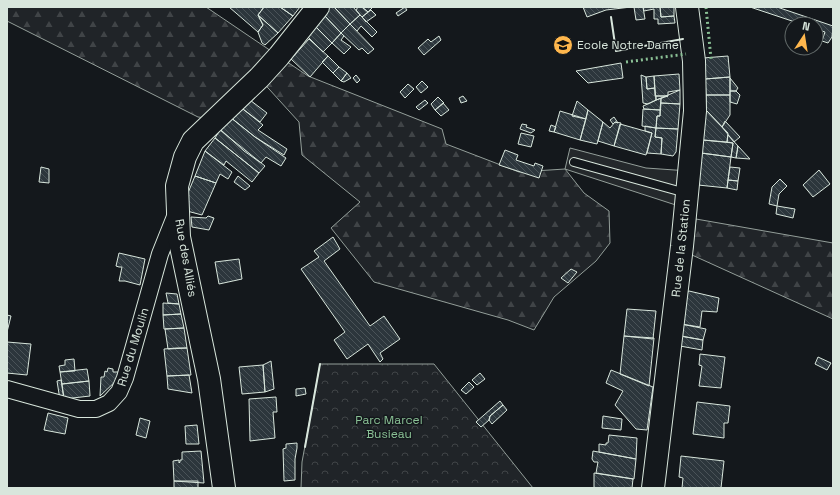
<svg xmlns="http://www.w3.org/2000/svg" width="840" height="495" font-family="'Space Grotesk',sans-serif">
	<style>
		.forest { fill: url(#forest-firs); stroke: #939e99 }
		.park { fill: url(#park-crowns); stroke: #939e99 }
		.parking { fill: #24282b; stroke: #939e99 }
		.building { fill: url(#building-back-hatch); stroke: #d8e6dc }
		.lines { fill: none; stroke-linecap: round; stroke-linejoin: round }
		.lane-casing { stroke: #d8e6dc; stroke-width: 10 }
		.street-casing { stroke: #d8e6dc; stroke-width: 18 }
		.secondary-casing { stroke: #d8e6dc; stroke-width: 24 }
		.lane { stroke: #14181c; stroke-width: 8 }
		.street { stroke: #14181c; stroke-width: 16 }
		.secondary { stroke: #14181c; stroke-width: 22 }
		.hedge { stroke: #8ac095; stroke-width: 3; stroke-dasharray: 2 3; stroke-linecap: butt }
		.wall { stroke: #d8e6dc; stroke-width: 2 }
		.labels { text-anchor: middle; stroke-width: 3; stroke-linejoin: round; paint-order: stroke }
		.poi-label { font-size: 12px; fill: #d8e6dc; stroke: #14181c; text-anchor: start }
		.street-label { font-size: 12px; fill: #d8e6dc; stroke: #14181c }
		.park-label { font-size: 12px; fill: #8ac095; stroke: #14181c }
	</style>
	<defs>
		<pattern id="forest-firs" width="22" height="20" patternUnits="userSpaceOnUse"><rect width="22" height="20" fill="#202428"/><path d="M5 1l3.5 6h-7zM16 11l3.5 6h-7z" fill="#404447"/></pattern>
		<pattern id="park-crowns" width="20" height="18" patternUnits="userSpaceOnUse"><rect width="20" height="18" fill="#202428"/><path d="M2 6a3 3 0 1 1 6 0M12 15a3 3 0 1 1 6 0" fill="none" stroke="#404447"/></pattern>
		<pattern id="building-back-hatch" width="6" height="6" patternUnits="userSpaceOnUse"><rect width="6" height="6" fill="#2c363c"/><path d="M-1 5l2 2M0 0l6 6M5-1l2 2" fill="none" stroke="#4a5358"/></pattern>
	</defs>
	<rect width="100%" height="100%" fill="#14181c"/>
	<path class="forest" d="M7,7H206L308,76L442,129L446,144L519,172L565,169L584,193L609,211L610,243L596,261L554,297L534,330L508,320L374,282L331,228L360,202L302,155L299,122L259,78L215,119L198,117L7,21Z
		M696,219L833,243V319L692,255Z"/>
	<path class="park" d="M320,364H434L533,488H301L302,462Z"/>
	<path class="parking" d="M570,148L646,168L689,171L685,208L565,169Z"/>
	<path class="building" d="M229,7H264L258,15L263,25L258,32Z
		M264,7H280L293,16L278,33L258,15Z
		M280,7H300L293,16Z
		M330,7H334L350,24L341,33L323,14Z
		M334,7H353L360,15L350,24Z
		M358,7H362L368,12L362,17L356,10Z
		M362,7H373L368,12Z
		M405,7L407,10L398,16L396,13Z
		M583,7H631L606,10L587,17Z
		M634,7H643L645,19L636,20Z
		M643,7H660L661,17L674,16L675,23L658,24V19H654V9L644,11Z
		M660,7H674V16L661,17Z
		M750,7H777L833,26L832,37L828,43L822,41L825,32L816,29V24H801Z
		M371,10L376,15L366,22L362,17Z
		M323,14L341,33L332,43L314,25Z
		M258,15L278,33L265,45L262,43L258,32L263,25Z
		M360,15L377,32L372,37L361,26L357,31L350,24Z
		M350,24L374,49L368,54L362,48L359,50L341,33Z
		M314,25L332,43L323,52L305,34Z
		M341,33L344,36L341,40L351,47L344,54L332,43Z
		M439,36L441,40L424,55L418,48L428,39L431,42Z
		M309,39L328,56L310,77L291,59Z
		M328,56L339,67L333,73L322,62Z
		M728,56L730,77L705,79L703,58Z
		M621,63L623,78L588,83L576,71Z
		M339,67L347,73L341,81L333,73Z
		M347,73L351,78L344,82L341,81Z
		M679,74L680,90L668,92V96H655L654,76Z
		M356,75L360,80L357,83L353,78Z
		M641,75L646,77L647,89L655,88L656,100L648,104L643,103Z
		M654,76L655,88L647,89L646,77Z
		M730,77V95H706L705,79Z
		M730,78L738,88L736,91H730Z
		M422,81L428,87L421,93L416,87Z
		M408,84L414,89L405,98L400,92Z
		M680,90V104L661,103V98Z
		M730,91H736L740,95L737,104L730,102Z
		M706,95H730V115L722,127L706,110Z
		M463,96L467,101L461,103L459,98Z
		M656,96H668L656,100Z
		M246,97L267,113L260,122L239,106Z
		M438,97L444,103L435,110L431,104Z
		M661,98L660,110L644,109L643,106Z
		M425,100L428,103L419,110L416,107Z
		M577,101L588,110L586,119L572,116Z
		M443,103L449,110L441,116L435,110Z
		M661,103L680,104L678,129L656,128L657,116H660Z
		M239,106L263,125L258,130L287,149L284,155L255,137L230,117Z
		M643,109L660,110V116H657L656,128L642,126Z
		M588,110L603,122L597,144L580,140Z
		M706,110L728,133L727,142L703,140Z
		M560,111L586,119L580,140L554,132Z
		M230,117L255,137L286,158L281,166L266,157L261,163L244,151L221,130Z
		M614,117L618,123L615,122L613,124L610,120Z
		M725,121L740,137L734,142L722,127Z
		M603,122L610,128L615,122L621,123L614,146L598,141Z
		M522,124L527,125L526,127L535,130L531,133L520,129Z
		M620,124L652,133L646,155L614,146Z
		M551,125L556,127L554,132L549,131Z
		M645,126L656,128L655,137L662,138L661,154L647,153L652,133L645,131Z
		M656,128L678,129L676,152L673,156L661,154L662,138L655,137Z
		M220,130L265,166L259,173L215,138Z
		M521,133L534,136L531,147L518,144Z
		M728,135L738,146L736,158L731,157L733,143L727,142Z
		M215,138L259,173L252,182L226,161L224,165L205,151Z
		M703,140L733,143L731,157L701,153Z
		M738,146L750,159L736,158Z
		M505,150L518,155L516,160L534,166L535,163L543,166L539,178L499,165Z
		M205,151L232,172L228,179L220,174L216,183L195,176Z
		M701,153L731,157L727,188L698,185Z
		M41,167L49,169V183L39,182Z
		M730,167L740,168L738,181L728,180Z
		M819,170L830,184L813,197L803,185Z
		M195,176L216,183L202,215L187,211L185,200Z
		M238,176L250,186L245,190L234,182Z
		M780,179L787,186L779,194L777,206L769,204L772,187Z
		M728,180L738,181L737,190L727,188Z
		M777,206L795,209L793,218L776,214Z
		M208,216L214,218L209,230L192,227L191,217L206,218Z
		M333,237L340,249L324,261L370,326L384,316L400,339L380,353L383,359L380,362L368,344L347,359L334,340L345,332L301,269L319,257L314,251Z
		M119,253L145,259L140,285L125,281H119L122,267H119L116,266Z
		M239,259L242,279L219,284L215,262Z
		M571,269L577,272L568,283L561,278Z
		M689,291L719,298L717,312L702,311L700,327L681,324L684,294Z
		M166,293L177,294L179,304L168,303Z
		M163,303L179,304L181,314L163,315Z
		M627,309L656,311L653,339L624,336Z
		M181,314L184,328L164,329L163,315Z
		M7,315L11,316L7,332Z
		M681,324L706,329L703,340L680,336Z
		M184,328L187,348L168,349L165,329Z
		M624,336L654,338L649,386L620,374Z
		M681,336L703,340L702,350L680,346Z
		M7,342L31,344L27,375L7,373Z
		M177,348H187L191,375L167,376L164,349Z
		M700,354L725,357L721,388L699,386L702,366L699,365Z
		M818,357L831,363L827,370L815,364Z
		M74,359L75,371L60,372L59,366L65,365V360Z
		M271,361L274,389L265,392L263,365Z
		M263,365L265,392L242,394L239,367Z
		M108,368L113,369V372H119L118,379L100,396L101,377H104L105,371L107,372Z
		M87,369L89,381L62,384L60,372Z
		M611,370L653,387L647,430L636,429L615,405L623,391L606,383Z
		M480,373L485,379L477,385L472,380Z
		M189,375L192,393L168,389L167,376Z
		M61,380L64,399L60,400L57,381Z
		M89,381L90,396L64,399L62,384Z
		M469,382L474,387L466,394L461,390Z
		M305,388L306,394L296,396V389Z
		M276,397L277,412H273L275,438L250,441L249,399Z
		M500,401L503,405L490,416L489,420L481,427L476,422Z
		M697,402L730,406L728,423H724V438L693,434Z
		M503,405L507,410L492,424L489,420L490,416Z
		M48,413L68,418L65,434L44,430Z
		M603,416L622,419L621,430L602,428Z
		M140,418L150,421L146,438L136,435Z
		M197,425L199,444H186L185,426Z
		M609,435L637,438L636,459L599,452V444L606,445V443H608Z
		M297,443V448L295,459V480L284,481L283,449L286,448V444Z
		M201,451L204,483L174,481L173,461L179,460V463L180,462V460H182V452Z
		M593,451L636,459L634,479L596,473L598,462H594L592,459Z
		M681,456L724,461L721,488H682L683,478L679,477Z
		M594,473L633,479L632,488H594Z
		M174,481H198V488H174Z"/>
	<g class="lines">
		<defs>
			<path id="lane" d="M574,162L686,193"/>
			<path id="street" d="M7,389L79,409H96L109,403L119,392L125,378L160,254L176,214"/>
			<path id="secondary" d="M224,488L209,379L179,237L177,186L185,157L193,141L259,78L279,56L318,7
				M653,488L682,246L695,111L694,61L687,7"/>
		</defs>
		<use href="#lane" class="lane-casing"/>
		<use href="#street" class="street-casing"/>
		<use href="#secondary" class="secondary-casing"/>
		<use href="#lane" class="lane"/>
		<use href="#street" class="street"/>
		<use href="#secondary" class="secondary"/>
		<path class="hedge" d="M706,7L711,59
			M626,62L686,54"/>
		<path class="wall" d="M611,17L616,51L683,39
			M305,447L320,364"/>
	</g>
	<defs>
		<symbol id="school-disc" viewBox="-11 -11 22 22"><circle r="9.5" fill="#ffb74d" stroke="#14181c"/><path d="M0-5L7-2L0 1L-7-2ZM-4 1L0 2.5L4 1V4Q0 6-4 4Z" fill="#111"/></symbol>
	</defs>
	<g fill-rule="evenodd">
		<use href="#school-disc" x="552" y="34" width="22" height="22"/>
	</g>
	<g class="labels">
		<g class="poi-label">
			<text x="577" y="49">Ecole Notre Dame</text>
		</g>
		<g class="street-label">
			<text transform="translate(681 248) rotate(-84)" y="4">Rue de la Station</text>
			<text transform="translate(186 258) rotate(80)" y="4">Rue des Alliés</text>
			<text transform="translate(133 347) rotate(-73)" y="4">Rue du Moulin</text>
		</g>
		<g class="park-label">
			<text x="389" y="424">Parc Marcel<tspan x="389" dy="14">Busieau</tspan></text>
		</g>
	</g>
	<rect width="840" height="495" fill="none" stroke="#d8e6dc" stroke-width="16"/>
	<g transform="translate(804 36) rotate(12)"><circle r="19" fill="#14181c" stroke="#626a69"/>
	<path d="M0-3L7 15L0 10L-7 15Z" fill="#ffb74d"/>
	<text y="-6" font-size="11" font-weight="bold" text-anchor="middle" fill="#d8e6dc">N</text>
	</g>
</svg>
